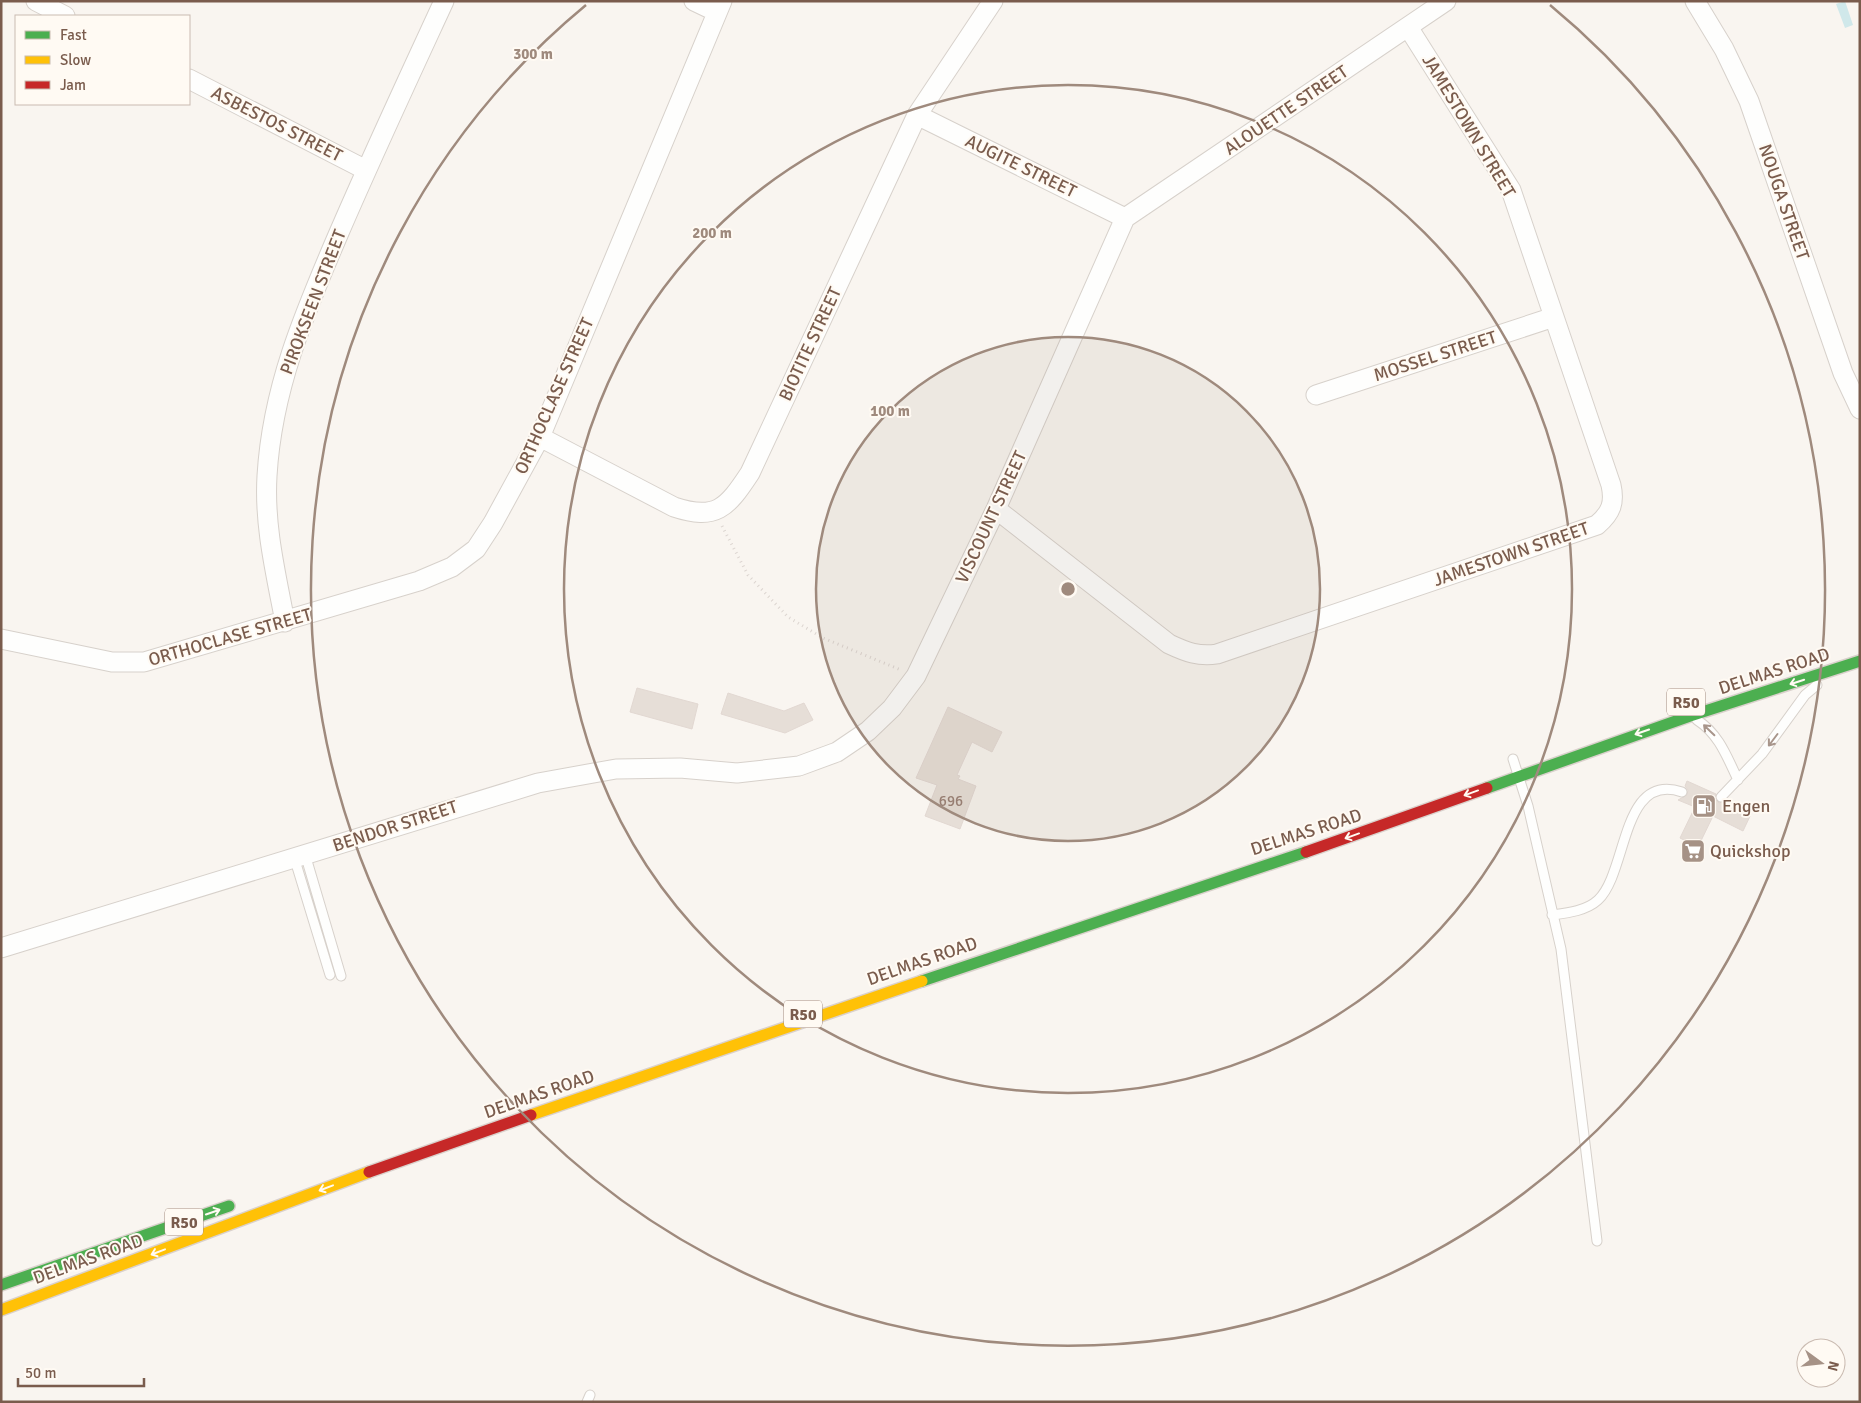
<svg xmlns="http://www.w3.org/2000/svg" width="1861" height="1403" font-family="Signika,sans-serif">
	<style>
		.water { fill: #d0e8ea }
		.building { fill: #e6ded7; stroke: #e2d8d2 }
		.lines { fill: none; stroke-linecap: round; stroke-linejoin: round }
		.lane-casing { stroke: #d7d1cb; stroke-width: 11 }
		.street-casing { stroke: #d7d1cb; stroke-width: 21 }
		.fast-casing { stroke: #dad1cc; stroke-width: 14 }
		.slow-casing { stroke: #dad1cc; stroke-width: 14 }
		.jam-casing { stroke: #dad1cc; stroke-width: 14 }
		.path { stroke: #dcd5d0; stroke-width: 3; stroke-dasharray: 1 4; stroke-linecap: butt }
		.lane { stroke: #fefefd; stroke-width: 9 }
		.street { stroke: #fefefd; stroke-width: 19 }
		.fast { stroke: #4caf50; stroke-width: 11 }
		.slow { stroke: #ffc107; stroke-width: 11 }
		.jam { stroke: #c62828; stroke-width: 11 }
		.oneway { stroke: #fffaf3 }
		.oneway2 { stroke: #a8958b }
		.ring { fill: none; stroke: #9f8a7d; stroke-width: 2.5 }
		.labels { text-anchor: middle; stroke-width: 4; stroke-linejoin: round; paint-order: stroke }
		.number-label { font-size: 15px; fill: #977e72 }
		.shield { fill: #fffaf3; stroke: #a28b7f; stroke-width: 1 }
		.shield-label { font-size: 16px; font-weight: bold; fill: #7a5c4d }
		.street-label { font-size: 18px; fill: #7a5c4d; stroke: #fffaf3 }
		.poi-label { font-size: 18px; fill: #7a5c4d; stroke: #fffaf3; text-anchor: start }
		.centre { fill: #9f8a7d; stroke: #fffaf3; stroke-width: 2.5 }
		.ring-label { font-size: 15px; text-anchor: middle; font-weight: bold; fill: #9f8a7d; stroke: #fffaf3; stroke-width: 4; stroke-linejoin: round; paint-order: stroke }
	</style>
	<rect width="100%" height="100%" fill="#f9f5f0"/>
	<path class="water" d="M1845,1L1853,25L1845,28L1836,4Z"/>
	<path class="building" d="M637,688L698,704L692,729L630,712Z
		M728,693L784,711L804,703L813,720L785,733L721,714Z
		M948,707L1002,732L992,752L972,742L957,775L960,776L958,779L976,786L960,829L925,816L937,785L916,778Z
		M1687,781L1716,794L1715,799L1719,803L1727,800L1752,812L1743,831L1713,816L1698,847L1680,838L1695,807L1678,800L1687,795L1688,790L1685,786Z"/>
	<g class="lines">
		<defs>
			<path id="lane" d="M1697,720C1719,734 1727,757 1738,780
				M1513,759L1528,806L1561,949L1597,1241
				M1721,797L1762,754L1805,695L1817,685
				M305,854L341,976
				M294,857L330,975
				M1552,915C1567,913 1586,911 1598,900C1628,872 1621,771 1682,792
				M587,1402L590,1395"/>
			<path id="street" d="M36,1L65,16
				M694,1L717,12
				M1695,1L1724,49L1749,101L1843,373L1860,409
				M189,79L366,170
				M917,115L1125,218
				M1125,218L1446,1
				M1316,395L1554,317
				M540,437L674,507C716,521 727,508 750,473L917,115L993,1
				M996,509L1169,644C1186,652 1199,657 1217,654L1597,525C1611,513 1615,503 1611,485L1511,190L1408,27
				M285,622C276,574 264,526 267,476C272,389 304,314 338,235C372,156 408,79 444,1
				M1,639L112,662H144L419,581L452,567L476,549L493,523L540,437L722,1
				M1,948L538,783L616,769L680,768L737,773L799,766L837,752L868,731L892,708L916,676L996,509L1125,218"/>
			<path id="fast" d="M1487,788L1690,716L1860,661
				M922,981L1306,852
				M1,1285L229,1206"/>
			<path id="slow" d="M531,1115L922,981
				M1,1310L369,1172"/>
			<path id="jam" d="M1306,852L1487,788
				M369,1172L531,1115"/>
		</defs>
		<use href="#lane" class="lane-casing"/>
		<use href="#street" class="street-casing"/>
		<use href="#fast" class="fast-casing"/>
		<use href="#slow" class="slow-casing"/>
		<use href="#jam" class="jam-casing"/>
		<path class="path" d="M722,526L748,575L788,617L823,638L901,670"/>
		<use href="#lane" class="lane"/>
		<use href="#street" class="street"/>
		<use href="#fast" class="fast"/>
		<use href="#slow" class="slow"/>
		<use href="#jam" class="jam"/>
	</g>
	<defs><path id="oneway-shaft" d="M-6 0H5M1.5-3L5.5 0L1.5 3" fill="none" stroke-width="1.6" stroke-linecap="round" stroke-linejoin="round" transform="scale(1.25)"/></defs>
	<g class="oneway">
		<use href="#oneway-shaft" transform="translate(1797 682) rotate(162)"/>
		<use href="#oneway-shaft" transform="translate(1642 732) rotate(161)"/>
		<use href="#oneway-shaft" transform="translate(1471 793) rotate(160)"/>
		<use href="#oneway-shaft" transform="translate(1352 836) rotate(160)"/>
		<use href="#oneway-shaft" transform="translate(326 1188) rotate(159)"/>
		<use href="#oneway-shaft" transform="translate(213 1212) rotate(-19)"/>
		<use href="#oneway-shaft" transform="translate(158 1252) rotate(159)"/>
	</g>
	<g class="oneway2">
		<use href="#oneway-shaft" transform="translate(1709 730) rotate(-136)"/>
		<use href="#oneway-shaft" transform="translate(1773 740) rotate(127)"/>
	</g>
	<circle cx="1068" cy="589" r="252" fill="#9f8a7d" fill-opacity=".12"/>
	<g class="ring">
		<circle cx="1068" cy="589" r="252"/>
		<circle cx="1068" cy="589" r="504"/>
		<path d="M1550 5A757 757 0 1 1 586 5"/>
	</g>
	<defs>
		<symbol id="fuel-square" viewBox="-11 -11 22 22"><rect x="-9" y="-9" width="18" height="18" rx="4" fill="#a69286" stroke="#fffaf3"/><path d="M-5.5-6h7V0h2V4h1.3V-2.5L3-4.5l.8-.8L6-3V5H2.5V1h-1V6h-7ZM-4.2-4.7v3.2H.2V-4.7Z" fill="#fff"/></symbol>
		<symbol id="supermarket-square" viewBox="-11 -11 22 22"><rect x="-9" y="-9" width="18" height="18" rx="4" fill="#a69286" stroke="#fffaf3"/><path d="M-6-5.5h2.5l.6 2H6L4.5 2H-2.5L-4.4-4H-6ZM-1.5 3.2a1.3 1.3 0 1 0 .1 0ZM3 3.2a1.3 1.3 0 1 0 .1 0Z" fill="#fff"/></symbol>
	</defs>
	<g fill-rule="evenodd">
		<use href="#fuel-square" x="1690" y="792" width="28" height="28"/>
		<use href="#supermarket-square" x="1679" y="837" width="28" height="28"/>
	</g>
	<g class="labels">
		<g class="number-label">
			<text x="951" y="806">696</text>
		</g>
		<g class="shield">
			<rect x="1667" y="688.5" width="38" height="27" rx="4"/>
			<rect x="784" y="1000.5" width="38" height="27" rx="4"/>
			<rect x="165" y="1208.5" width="38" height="27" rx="4"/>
		</g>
		<g class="shield-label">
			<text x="1686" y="708">R50</text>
			<text x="803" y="1020">R50</text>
			<text x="184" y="1228">R50</text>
		</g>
		<g class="street-label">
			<text transform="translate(1286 110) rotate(-34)" y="6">ALOUETTE STREET</text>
			<text transform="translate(277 124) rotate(27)" y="6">ASBESTOS STREET</text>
			<text transform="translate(1469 126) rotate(59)" y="6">JAMESTOWN STREET</text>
			<text transform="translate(1021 166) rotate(26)" y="6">AUGITE STREET</text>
			<text transform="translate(1784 202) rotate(71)" y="6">NOUGA STREET</text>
			<text transform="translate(313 302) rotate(-69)" y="6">PIROKSEEN STREET</text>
			<text transform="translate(810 344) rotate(-65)" y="6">BIOTITE STREET</text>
			<text transform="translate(1435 356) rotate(-18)" y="6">MOSSEL STREET</text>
			<text transform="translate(554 396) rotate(-66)" y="6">ORTHOCLASE STREET</text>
			<text transform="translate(991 517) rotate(-65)" y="6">VISCOUNT STREET</text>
			<text transform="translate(1511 554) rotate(-19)" y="6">JAMESTOWN STREET</text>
			<text transform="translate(230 637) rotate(-16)" y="6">ORTHOCLASE STREET</text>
			<text transform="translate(1774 671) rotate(-18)" y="6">DELMAS ROAD</text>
			<text transform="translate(395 826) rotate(-18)" y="6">BENDOR STREET</text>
			<text transform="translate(1306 832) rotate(-18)" y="6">DELMAS ROAD</text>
			<text transform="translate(922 961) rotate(-19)" y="6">DELMAS ROAD</text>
			<text transform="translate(539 1094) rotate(-19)" y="6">DELMAS ROAD</text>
			<text transform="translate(88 1259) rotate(-20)" y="6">DELMAS ROAD</text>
		</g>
		<g class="poi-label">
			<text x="1722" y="812">Engen</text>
			<text x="1710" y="857">Quickshop</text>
		</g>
	</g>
	<circle cx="1068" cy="589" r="8" class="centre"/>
	<g class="ring-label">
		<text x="533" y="59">300 m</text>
		<text x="712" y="238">200 m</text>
		<text x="890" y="416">100 m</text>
	</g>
	<rect width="1861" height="1403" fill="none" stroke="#7a5c4d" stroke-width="5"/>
	<rect x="15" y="15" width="175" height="90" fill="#fffaf3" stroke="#cabbb1"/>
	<rect x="25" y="31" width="25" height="8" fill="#4caf50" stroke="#cabbb1"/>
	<text x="60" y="40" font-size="15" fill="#7a5c4d">Fast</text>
	<rect x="25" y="56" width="25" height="8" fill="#ffc107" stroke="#cabbb1"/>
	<text x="60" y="65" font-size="15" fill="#7a5c4d">Slow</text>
	<rect x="25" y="81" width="25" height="8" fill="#c62828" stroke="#cabbb1"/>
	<text x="60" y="90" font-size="15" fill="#7a5c4d">Jam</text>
	<g transform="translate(1821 1363) rotate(105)"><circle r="24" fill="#fffaf3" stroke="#cabbb1"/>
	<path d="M0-4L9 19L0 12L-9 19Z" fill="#a69286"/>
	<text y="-8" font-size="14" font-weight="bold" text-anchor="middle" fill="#7a5c4d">N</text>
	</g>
	<path d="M18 1378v8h126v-8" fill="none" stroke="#7a5c4d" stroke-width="2.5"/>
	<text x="25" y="1378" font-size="15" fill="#7a5c4d" stroke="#fffaf3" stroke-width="4" paint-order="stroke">50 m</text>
</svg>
